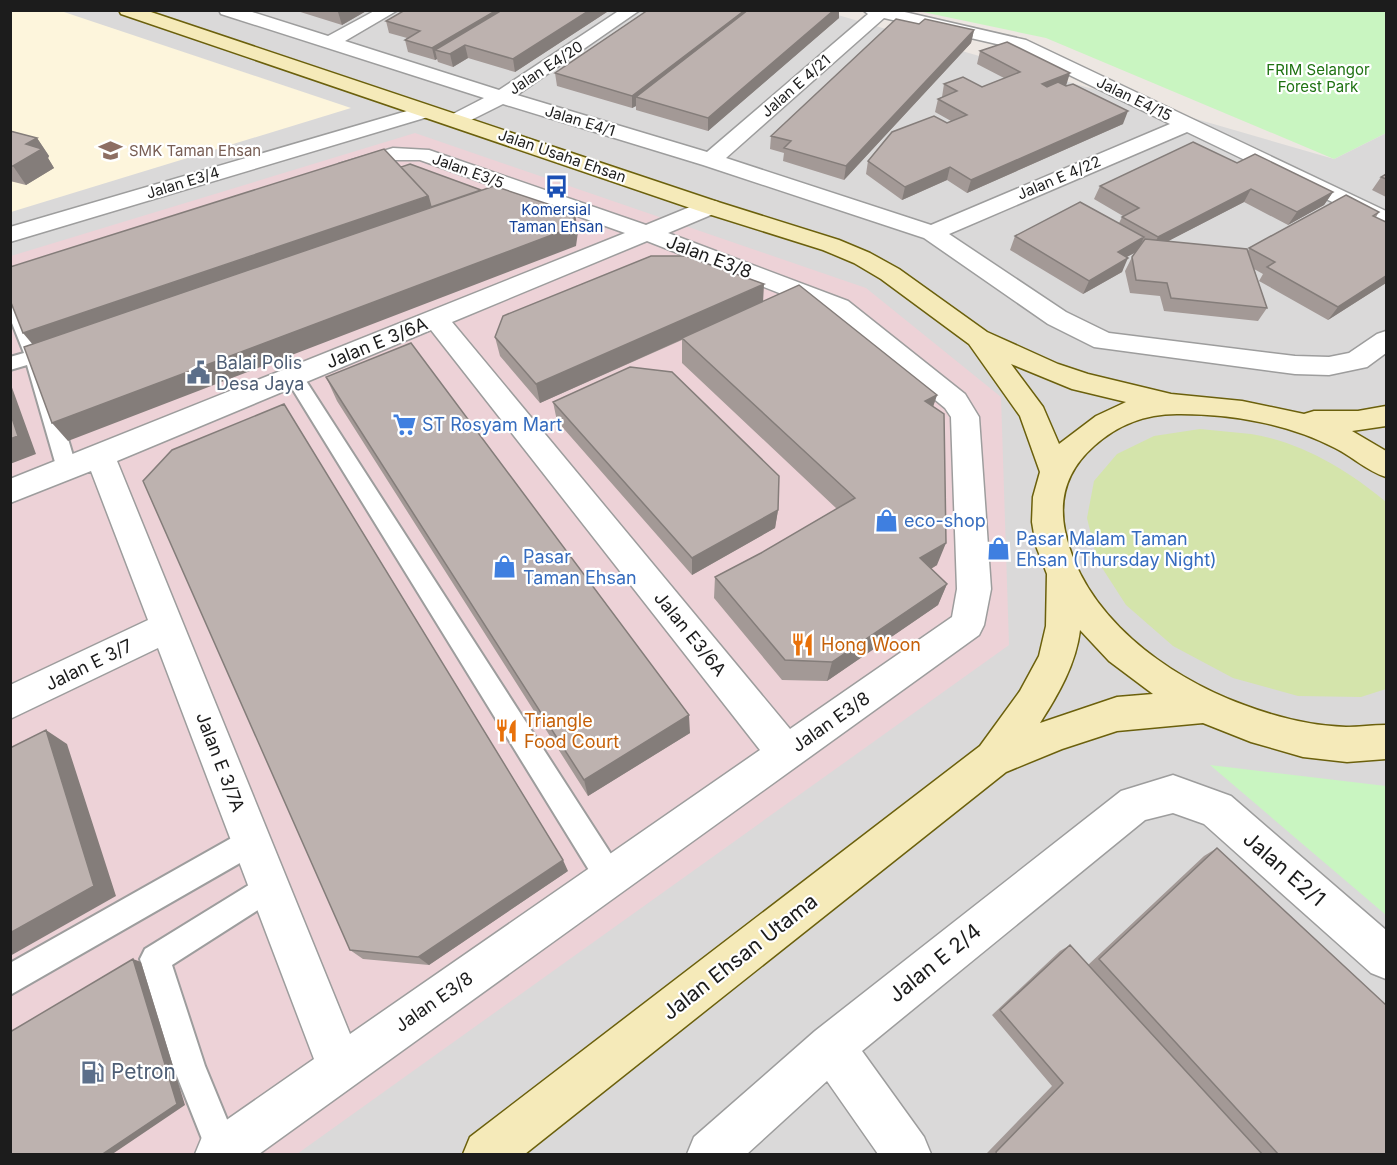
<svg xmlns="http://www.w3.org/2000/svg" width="1397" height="1165" font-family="Inter,sans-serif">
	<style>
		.residential { fill: #dad9d9 }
		.commercial { fill: #edd2d7 }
		.education { fill: #fdf5dc }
		.grass { fill: #d4e4ab }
		.park { fill: #c9f5c1 }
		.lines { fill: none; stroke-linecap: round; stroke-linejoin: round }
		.lane-casing { stroke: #9d9d9d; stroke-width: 4 }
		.street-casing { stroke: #9d9d9d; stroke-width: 3 }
		.secondary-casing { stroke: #6b600c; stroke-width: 3 }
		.lane { fill: #fff; fill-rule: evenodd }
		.street { fill: #fff; fill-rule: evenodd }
		.secondary { fill: #f5eab9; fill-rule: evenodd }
		.wall { fill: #a39996 }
		.shaded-wall { fill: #847d7a }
		.building { fill: #bdb2af; stroke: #847d7a; stroke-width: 1.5 }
		.labels { text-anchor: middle; stroke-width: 4.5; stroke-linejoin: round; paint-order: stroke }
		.far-street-label { font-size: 15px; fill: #1c1c1c; stroke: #fff }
		.far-park-label { font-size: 15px; fill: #1f7212; stroke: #fff }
		.far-education-label { font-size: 15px; fill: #785e54; stroke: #fff; text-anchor: start }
		.far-transit-label { font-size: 15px; fill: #164399; stroke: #fff }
		.street-label { font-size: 18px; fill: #1c1c1c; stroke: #fff }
		.service-label { font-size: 18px; fill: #4e5e75; stroke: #fff; text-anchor: start }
		.shop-label { font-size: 18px; fill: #366cbe; stroke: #fff; text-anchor: start }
		.food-label { font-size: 18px; fill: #c56008; stroke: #fff; text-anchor: start }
		.near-street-label { font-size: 21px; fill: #1c1c1c; stroke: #fff }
		.near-service-label { font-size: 21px; fill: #4e5e75; stroke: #fff; text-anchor: start }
	</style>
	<rect width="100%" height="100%" fill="#ede7e2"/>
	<path class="residential" d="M10,11H824L1334,159L1386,133V1154H11Z"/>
	<path class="commercial" d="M415,133L866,288L1001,397L1009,645L297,1154H11V256Z"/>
	<path class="education" d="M11,11H61L351,108L11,212Z"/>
	<path class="grass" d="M1200,429C1217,431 1234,432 1251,434C1301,442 1348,470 1386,502V689L1361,697L1298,696L1233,678L1173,646L1126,605L1097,560L1087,518L1094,481L1117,454L1154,436Z"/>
	<path class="park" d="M918,11H1386V133L1334,159L1046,38Z
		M1210,765L1386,786V915Z"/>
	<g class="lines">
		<defs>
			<path id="lane" d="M10,289L19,294L40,347L57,342L63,344L66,348L63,352L44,359L77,469L74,474L67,477L60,474L57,469L27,365L10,370V357L24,353L10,318Z
				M294,371L301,373L620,868L624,878L620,888L610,892L600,888L285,377L287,373Z
				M251,827L261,831L265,841L261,851L10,995V963Z
				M270,872L280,876L284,886L280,896L172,965L205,1066L240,1151L238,1154H208L173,1066L140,959L145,949Z"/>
			<path id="street" d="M219,10H246L328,36L376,10H398L345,41L499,90L620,10H640L517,95L707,152L868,14L863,10H896L1026,40L1386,211V226L1378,224L1187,132L949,234L1066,312L1109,333L1295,356L1329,357L1349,353L1377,334L1386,331V353L1367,367L1329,375L1295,374L1094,347L1048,324L924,238L703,165L503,104L463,124H449L446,120L449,116L484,98L221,14ZM884,18L1014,48L1170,124L931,225L726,158Z
				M424,106L431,108L434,112L431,116L10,242V227Z
				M393,148L429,150L646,225L702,202L710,200L718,202L721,207L718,212L668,233L848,301L965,394L979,417L991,589L984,625L979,635L259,1154H195L202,1137L314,1059L158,648L10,719V685L148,620L91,471L10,503V479L625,233L420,160H395L347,175L339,174L336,169L339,164ZM647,241L830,313L945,408L951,417L957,589L952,617L790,729L452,322ZM431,330L760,750L350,1034L117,461Z
				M1173,775L1231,796L1386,930V979L1371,973L1204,824L1173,813L1145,820L862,1051L924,1137L931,1154H878L827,1081L747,1154H687L694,1137L815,1031L1121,791Z"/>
			<path id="secondary" d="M119,10H145L718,202L839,240L870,253L899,269L987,332L1058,364L1088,374L1171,394L1242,401L1304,414L1314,411H1358L1386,406V426L1352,431L1386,451V477C1367,471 1353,457 1335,448C1289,424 1232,414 1181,414C1148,413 1118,424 1094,446C1068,469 1058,497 1065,531C1083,616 1166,676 1244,705C1276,717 1311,726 1346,727C1359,727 1373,725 1386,725V759L1347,762L1303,757L1251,742L1203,723L1117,731L1062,749L1006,772L525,1154H463L470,1137L980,746L1020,691L1039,656L1046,626L1047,574L1036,546L1032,522L1033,497L1040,472L1020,416L969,344L881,279L854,263L823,250L702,212L121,14ZM1011,364L1072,389L1126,402L1096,416L1059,444L1043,407ZM1080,630L1109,661L1153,694L1117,697L1040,723C1058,695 1076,664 1080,630Z"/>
		</defs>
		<use href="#lane" class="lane-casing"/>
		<use href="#street" class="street-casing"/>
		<use href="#secondary" class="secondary-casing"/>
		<use href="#lane" class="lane"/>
		<use href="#street" class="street"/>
		<use href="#secondary" class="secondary"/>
	</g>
	<path class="wall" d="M294,10H368L342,25Z
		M405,10H610L515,72L468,58L453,67L438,62L437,59L435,60L408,52L405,40L407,38L389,33L386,21Z
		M648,10H839V18L708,131L636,110V106L632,108L557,86L555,73Z
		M919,24L974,30L971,43L844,180L783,161L784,153L770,149L771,136Z
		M980,51L1066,86H1065L1123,124L967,193L947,180L902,200L866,174L868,161L951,121L935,112L938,99L942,97L944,84L982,87L1004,78L977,64Z
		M10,131L37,138L49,156L48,158L54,168L26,185L10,181Z
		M1237,163L1333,192L1324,205L1288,225L1244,202L1168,241L1248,251L1249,248L1379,212L1376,217L1386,283L1328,320L1259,281L1263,274L1254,269L1267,308L1258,321L1164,311L1160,296L1130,293L1125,271L1132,257L1136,252L1126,257L1122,272L1083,294L1010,250L1015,236L1119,223L1122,217L1123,216L1094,199L1100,186Z
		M1386,174V197L1372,190L1381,177Z
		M763,302L937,395L933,407L937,565L931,569L947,584L938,605L827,681L782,680L714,598L715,577L761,553L837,509L682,363V340L540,403L500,356L495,337Z
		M326,377L690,733L588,796L337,401Z
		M553,402L778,510L775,528L692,575L557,421Z
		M1217,848L1386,1155H988L987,1153L1052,1086L992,1015L1060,951L1070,945L1088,965L1204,856Z
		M568,871L429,965L363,959L350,950Z"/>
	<path class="shaded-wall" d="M341,10H368L342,25L338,12Z
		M497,10H520L435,50L437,59L435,60L432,48Z
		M590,10H610L515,72L513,59Z
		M745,10H761L636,97V106L632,108V96Z
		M834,10H839V18L708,131V118Z
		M974,30L971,43L844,180L846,166Z
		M465,45L468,58L453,67L450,54Z
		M1070,73L1066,86L1038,97L1042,84Z
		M1128,111L1123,124L967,193L971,180Z
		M37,138L49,156L48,158L54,168L26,185L13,166L26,144Z
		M950,167L947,180L902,200L905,187Z
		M1251,189L1244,202L1151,250L1158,237Z
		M1333,192L1324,205L1288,225L1297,212Z
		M428,196L433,215L39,352L23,333Z
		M575,213L578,232L576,246L68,441L52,423Z
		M1144,237L1138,251L1112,265L1118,252Z
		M1128,258L1122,272L1083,294L1089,281Z
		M1386,276V283L1328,320L1338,307Z
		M764,284L763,303L540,403L536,384Z
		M10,382L36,454L10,464Z
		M937,395L929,418L925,401Z
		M778,510L775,528L692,575V558Z
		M946,543L937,565L912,580L920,558Z
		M947,584L938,605L827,681L832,662Z
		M689,715L690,733L588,796L584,780Z
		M46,730L67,744L116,896L10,956V933Z
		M563,860L568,871L429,965L418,957Z
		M133,959L141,962L185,1105L111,1155H101Z"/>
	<path class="building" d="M405,10H497L432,48L405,40L420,31L386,21Z
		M502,10H590L513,59L465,45L450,54L435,50Z
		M648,10H745L632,96L555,73Z
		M748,10H834L708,118L636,97Z
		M896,19L919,24L925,19L974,30L846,166L784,148L791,141L771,136Z
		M1007,42L1070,73L1042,84L1047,87L1058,82L1066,86L1073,84L1128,111L971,180L950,167L905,187L868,161L892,132L934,116L947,123L967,115L938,99L957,91L944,84L963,77L982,87L1020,72L980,51Z
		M10,131L37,138L26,144L42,149L13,166H10Z
		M1193,142L1237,163L1255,154L1333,192L1297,212L1251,189L1158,237L1122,217L1139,208L1100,186Z
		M384,149L428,196L23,333L10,300V267Z
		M410,164L481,190L431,207L428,196L401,167Z
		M1386,174V179L1381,177Z
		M494,186L575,213L573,227L52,423L24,347Z
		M1346,195L1379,212L1373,216L1386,222V276L1338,307L1267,267L1275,262L1249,248Z
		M1080,202L1144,237L1118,252L1128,258L1089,281L1015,236Z
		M1145,239L1247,249L1267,308L1171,298L1167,283L1136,280L1132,257Z
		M651,256H686L764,284L536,384L495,337L503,316Z
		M799,285L937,395L925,401L944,414L946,543L920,558L947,584L832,662L785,660L715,577L761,553L855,498L682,338Z
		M411,343L689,715L584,780L326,377Z
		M630,367L672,372L779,476L778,510L692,558L553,402Z
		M284,404L563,860L418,957L350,950L143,481L172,450Z
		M10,412L18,436L10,439Z
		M46,730L94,886L10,933V748Z
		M1217,848L1386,1005V1155H1279L1099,959Z
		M1070,945L1263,1155H997L996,1152L1063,1083L1000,1010Z
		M133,959L177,1104L101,1155H10V1032Z"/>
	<defs>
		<symbol id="school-bare" viewBox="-9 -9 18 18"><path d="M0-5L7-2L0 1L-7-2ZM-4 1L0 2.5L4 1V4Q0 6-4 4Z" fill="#8d6e63" stroke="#fff" stroke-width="2.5" paint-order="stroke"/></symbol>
		<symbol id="bus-bare" viewBox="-9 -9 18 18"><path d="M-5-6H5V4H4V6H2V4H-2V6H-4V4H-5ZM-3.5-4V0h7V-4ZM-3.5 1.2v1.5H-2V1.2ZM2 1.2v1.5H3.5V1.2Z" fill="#1a4fb4" stroke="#fff" stroke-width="2.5" paint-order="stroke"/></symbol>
		<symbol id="civic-bare" viewBox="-9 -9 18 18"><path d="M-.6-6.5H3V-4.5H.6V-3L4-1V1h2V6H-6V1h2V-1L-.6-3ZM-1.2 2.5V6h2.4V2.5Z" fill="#5c6f8a" stroke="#fff" stroke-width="2.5" paint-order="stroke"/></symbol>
		<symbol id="supermarket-bare" viewBox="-9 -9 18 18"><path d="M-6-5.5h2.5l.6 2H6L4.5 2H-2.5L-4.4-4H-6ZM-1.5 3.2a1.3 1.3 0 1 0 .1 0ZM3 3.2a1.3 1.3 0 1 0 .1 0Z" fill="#3f7fe0" stroke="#fff" stroke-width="2.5" paint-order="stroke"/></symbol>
		<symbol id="shop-bare" viewBox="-9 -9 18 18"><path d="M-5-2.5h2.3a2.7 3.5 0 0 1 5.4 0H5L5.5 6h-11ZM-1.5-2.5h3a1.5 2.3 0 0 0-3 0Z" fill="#3f7fe0" stroke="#fff" stroke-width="2.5" paint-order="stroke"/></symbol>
		<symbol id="restaurant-bare" viewBox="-9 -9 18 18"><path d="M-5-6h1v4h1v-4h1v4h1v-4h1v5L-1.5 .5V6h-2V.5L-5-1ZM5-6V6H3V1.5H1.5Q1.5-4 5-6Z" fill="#e8710a" stroke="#fff" stroke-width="2.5" paint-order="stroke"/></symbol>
		<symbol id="fuel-bare" viewBox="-9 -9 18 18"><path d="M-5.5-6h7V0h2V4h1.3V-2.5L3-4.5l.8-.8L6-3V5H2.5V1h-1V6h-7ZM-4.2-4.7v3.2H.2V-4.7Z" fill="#5c6f8a" stroke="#fff" stroke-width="2.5" paint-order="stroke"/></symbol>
	</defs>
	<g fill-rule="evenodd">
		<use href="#school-bare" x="94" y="134" width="33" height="33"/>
		<use href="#bus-bare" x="540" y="170" width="33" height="33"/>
		<use href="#civic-bare" x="182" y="356" width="33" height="33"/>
		<use href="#supermarket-bare" x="388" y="408" width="33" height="33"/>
		<use href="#shop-bare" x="870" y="504" width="33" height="33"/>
		<use href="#shop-bare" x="982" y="532" width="33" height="33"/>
		<use href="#shop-bare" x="488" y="550" width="33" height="33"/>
		<use href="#restaurant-bare" x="786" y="628" width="33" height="33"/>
		<use href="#restaurant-bare" x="490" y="714" width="33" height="33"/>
		<use href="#fuel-bare" x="76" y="1056" width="33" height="33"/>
	</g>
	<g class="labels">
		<g class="far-street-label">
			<text transform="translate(546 68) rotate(-33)" y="5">Jalan E4/20</text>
			<text transform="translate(796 86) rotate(-41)" y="5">Jalan E 4/21</text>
			<text transform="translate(1134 99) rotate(26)" y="5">Jalan E4/15</text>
			<text transform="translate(580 121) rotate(17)" y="5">Jalan E4/1</text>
			<text transform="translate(562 156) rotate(19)" y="5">Jalan Usaha Ehsan</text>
			<text transform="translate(468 171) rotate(20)" y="5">Jalan E3/5</text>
			<text transform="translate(1059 178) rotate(-23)" y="5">Jalan E 4/22</text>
			<text transform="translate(183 183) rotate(-17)" y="5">Jalan E3/4</text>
		</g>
		<g class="far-park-label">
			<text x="1318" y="75">FRIM Selangor<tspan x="1318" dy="17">Forest Park</tspan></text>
		</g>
		<g class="far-education-label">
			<text x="129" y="156">SMK Taman Ehsan</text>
		</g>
		<g class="far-transit-label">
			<text x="556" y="215">Komersial<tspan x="556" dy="17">Taman Ehsan</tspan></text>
		</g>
		<g class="street-label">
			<text transform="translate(709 257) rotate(21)" y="6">Jalan E3/8</text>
			<text transform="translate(377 343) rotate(-22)" y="6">Jalan E 3/6A</text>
			<text transform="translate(690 634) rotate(51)" y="6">Jalan E3/6A</text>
			<text transform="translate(89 665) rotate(-26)" y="6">Jalan E 3/7</text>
			<text transform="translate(831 722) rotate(-35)" y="6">Jalan E3/8</text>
			<text transform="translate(220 762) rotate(69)" y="6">Jalan E 3/7A</text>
			<text transform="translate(434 1002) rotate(-35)" y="6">Jalan E3/8</text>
		</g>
		<g class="service-label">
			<text x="216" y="369">Balai Polis<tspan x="216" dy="21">Desa Jaya</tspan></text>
		</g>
		<g class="shop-label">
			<text x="422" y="431">ST Rosyam Mart</text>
			<text x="904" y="527">eco-shop</text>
			<text x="1016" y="545">Pasar Malam Taman<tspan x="1016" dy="21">Ehsan (Thursday Night)</tspan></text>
			<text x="523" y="563">Pasar<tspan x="523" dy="21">Taman Ehsan</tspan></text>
		</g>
		<g class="food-label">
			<text x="821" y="651">Hong Woon</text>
			<text x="524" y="727">Triangle<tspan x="524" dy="21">Food Court</tspan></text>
		</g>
		<g class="near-street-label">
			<text transform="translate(1284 869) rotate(41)" y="7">Jalan E2/1</text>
			<text transform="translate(740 957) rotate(-38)" y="7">Jalan Ehsan Utama</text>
			<text transform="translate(935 963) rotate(-39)" y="7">Jalan E 2/4</text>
		</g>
		<g class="near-service-label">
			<text x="111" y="1079">Petron</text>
		</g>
	</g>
	<rect width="1397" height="1165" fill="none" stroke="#1c1c1c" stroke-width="24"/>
</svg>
